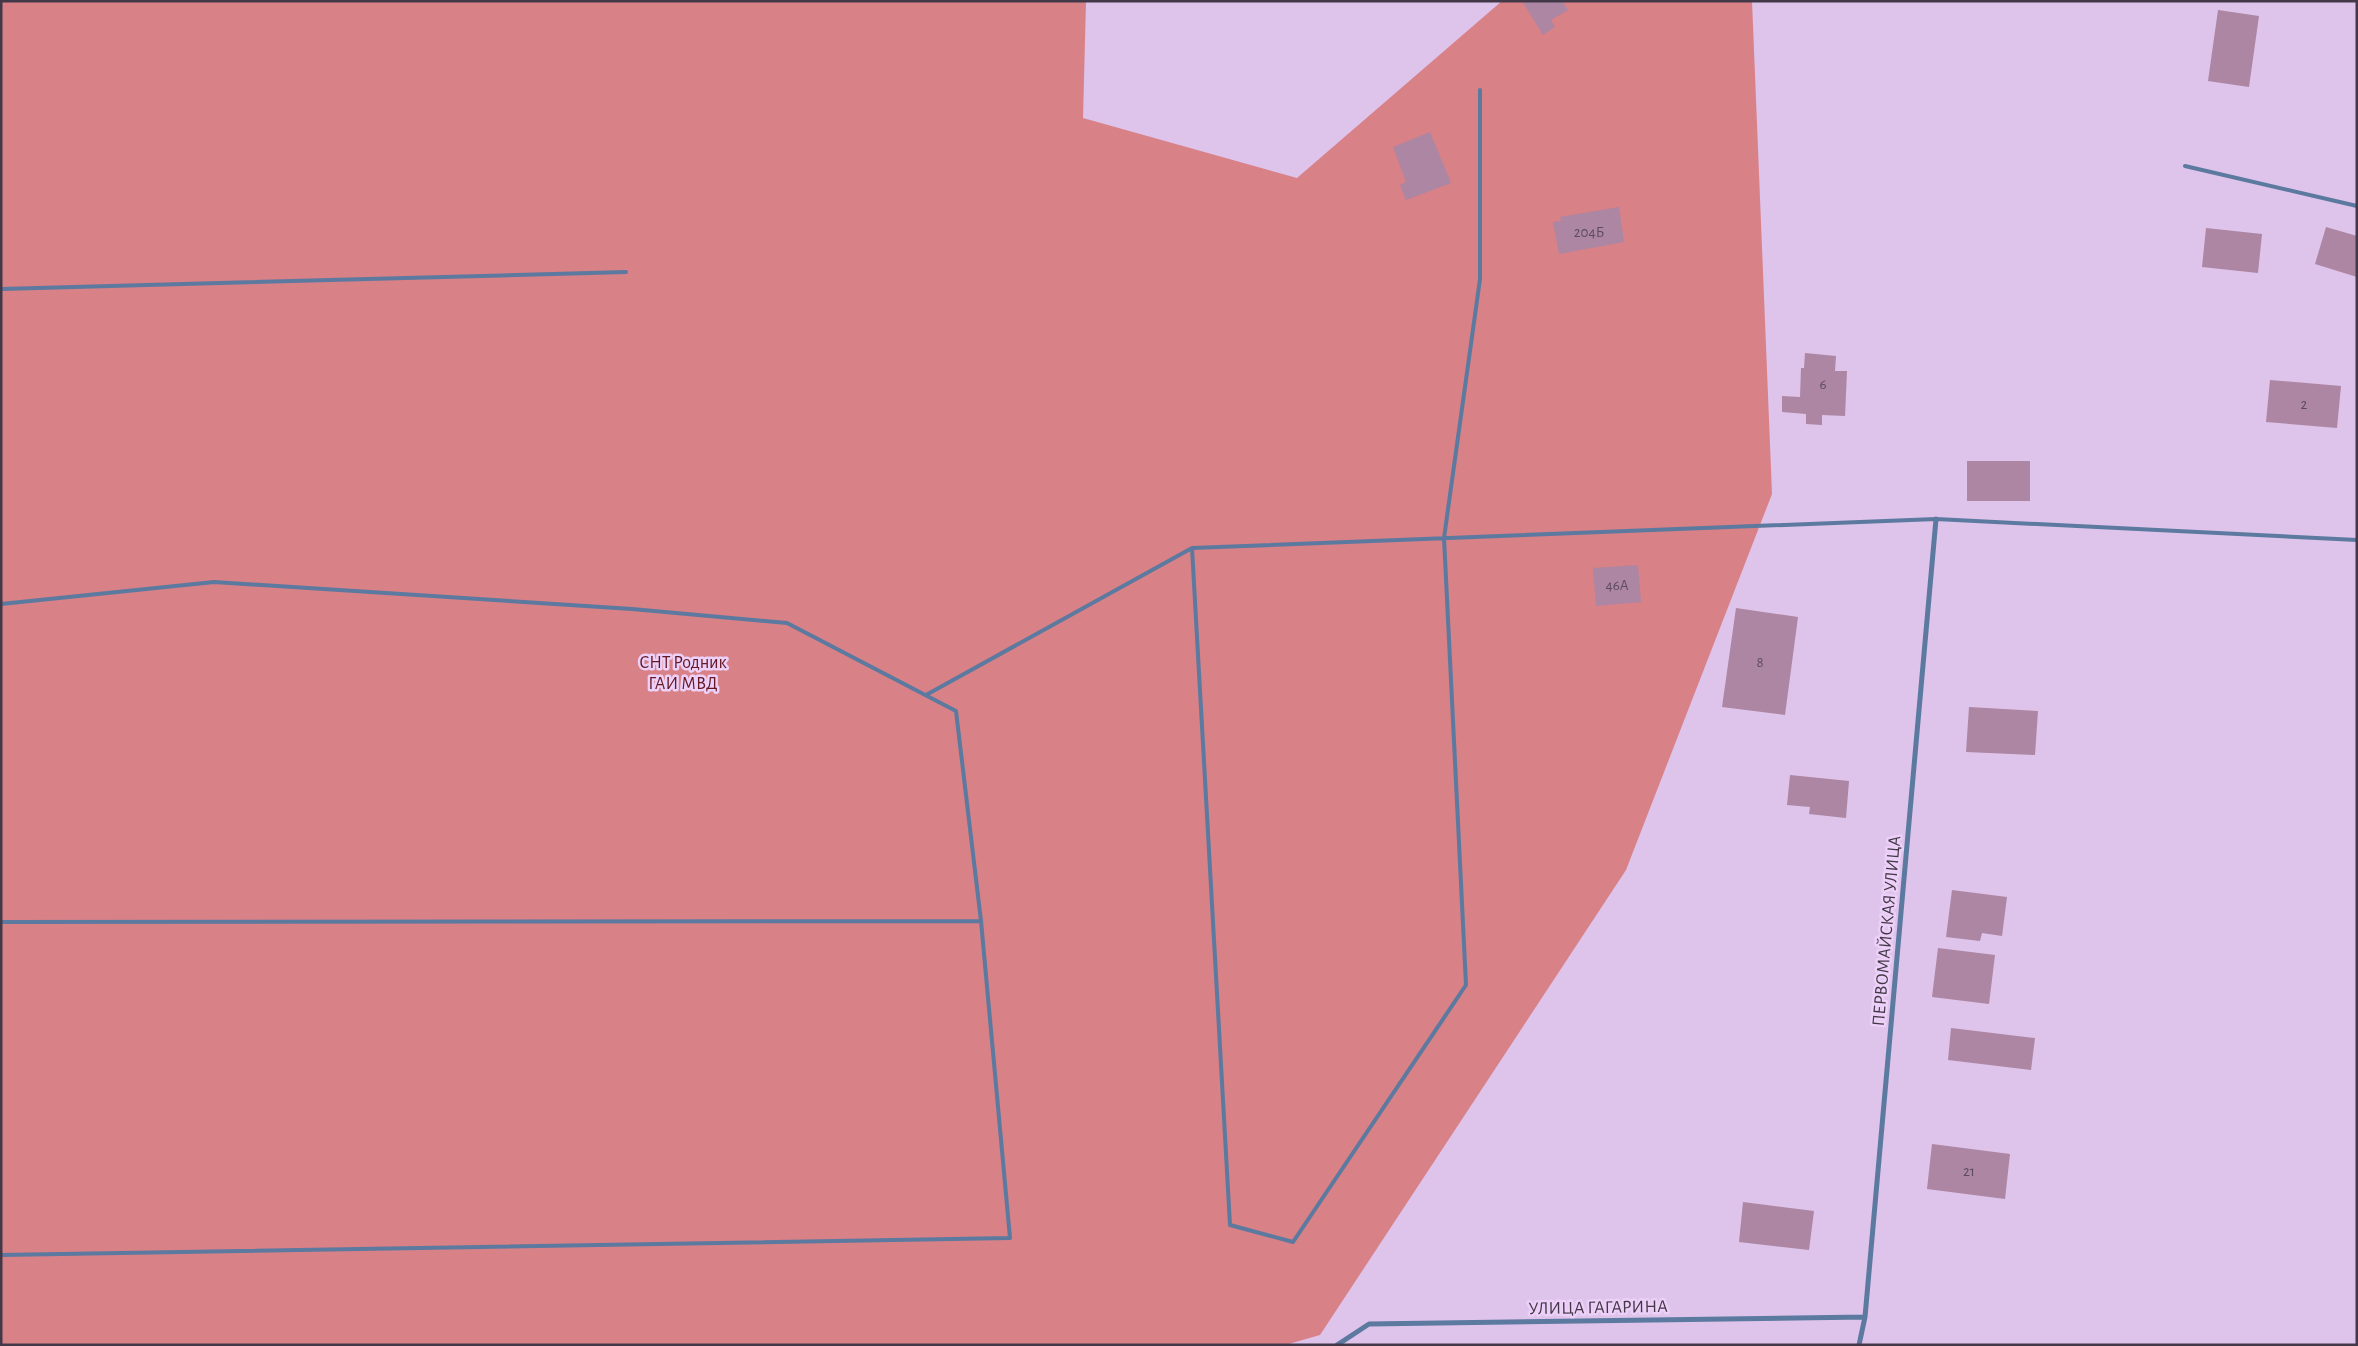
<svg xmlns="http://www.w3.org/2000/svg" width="2358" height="1346" font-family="'Alegreya Sans',sans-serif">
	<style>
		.green { fill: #d88187 }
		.building { fill: #ac86a3 }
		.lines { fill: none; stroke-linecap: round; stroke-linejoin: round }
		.lane { stroke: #5c799f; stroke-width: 4 }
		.street { stroke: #5c799f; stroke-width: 5 }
		.labels { text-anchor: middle; stroke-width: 5; stroke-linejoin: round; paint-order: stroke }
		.number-label { font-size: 15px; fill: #5d4c5f }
		.park-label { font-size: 18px; fill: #641824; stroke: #ecd0f8 }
		.street-label { font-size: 18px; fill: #433848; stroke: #ecd0f8 }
	</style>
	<rect width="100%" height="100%" fill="#dec3ea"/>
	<path class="green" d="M1,1H1086L1083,118L1297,178L1502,1H1752L1772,494L1626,870L1320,1335L1285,1345H1Z"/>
	<path class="building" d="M1522,1H1562L1568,10L1551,20L1555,27L1543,35Z
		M2218,10L2259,16L2249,87L2208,81Z
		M1430,132L1451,183L1406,200L1400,185L1406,182L1393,147Z
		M1619,207L1624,242L1559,254L1553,222L1561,221L1560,217Z
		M2326,227L2357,236V277L2315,264Z
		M2206,228L2262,234L2258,273L2202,267Z
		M1805,353L1836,356L1835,371H1847L1845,416L1822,415V425L1806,424V414L1782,412V396L1800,397L1801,368H1804Z
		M2270,380L2341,386L2337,428L2266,422Z
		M1967,461H2030V501H1967Z
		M1638,565L1641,602L1596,606L1593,568Z
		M1736,608L1798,617L1785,715L1722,707Z
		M1969,707L2038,711L2035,755L1966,752Z
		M1790,775L1849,781L1846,818L1809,814L1810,807L1787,805Z
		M1952,890L2007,897L2002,936L1982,933L1980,941L1946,937Z
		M1938,948L1995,955L1989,1004L1932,997Z
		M1951,1028L2035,1038L2031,1070L1948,1060Z
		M1932,1144L2010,1154L2005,1199L1927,1189Z
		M1743,1202L1814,1211L1809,1250L1739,1242Z"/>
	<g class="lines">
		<path class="lane" d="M2185,166L2357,206
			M1,289L626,272
			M1192,548L1230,1225L1293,1242L1466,985L1444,538L1480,279V90
			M1,604L214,582L632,609L787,623L956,711L981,921L1010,1238L1,1255
			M926,695L1192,548L1936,519L2357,540
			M1,922L981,921"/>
		<path class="street" d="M1337,1345L1369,1324L1865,1317
			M1859,1345L1865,1317L1936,519"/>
	</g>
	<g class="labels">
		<g class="number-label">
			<text x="1589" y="237">204Б</text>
			<text x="1823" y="389">6</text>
			<text x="2304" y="409">2</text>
			<text x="1617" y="590">46А</text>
			<text x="1760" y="667">8</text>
			<text x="1969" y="1176">21</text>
		</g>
		<g class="park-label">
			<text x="683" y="668">СНТ Родник<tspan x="683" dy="21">ГАИ МВД</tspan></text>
		</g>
		<g class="street-label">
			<text transform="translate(1886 931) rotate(-85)" y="6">ПЕРВОМАЙСКАЯ УЛИЦА</text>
			<text transform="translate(1598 1307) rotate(-1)" y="6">УЛИЦА ГАГАРИНА</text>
		</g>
	</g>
	<rect width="2358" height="1346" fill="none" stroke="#433848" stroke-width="5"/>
</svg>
